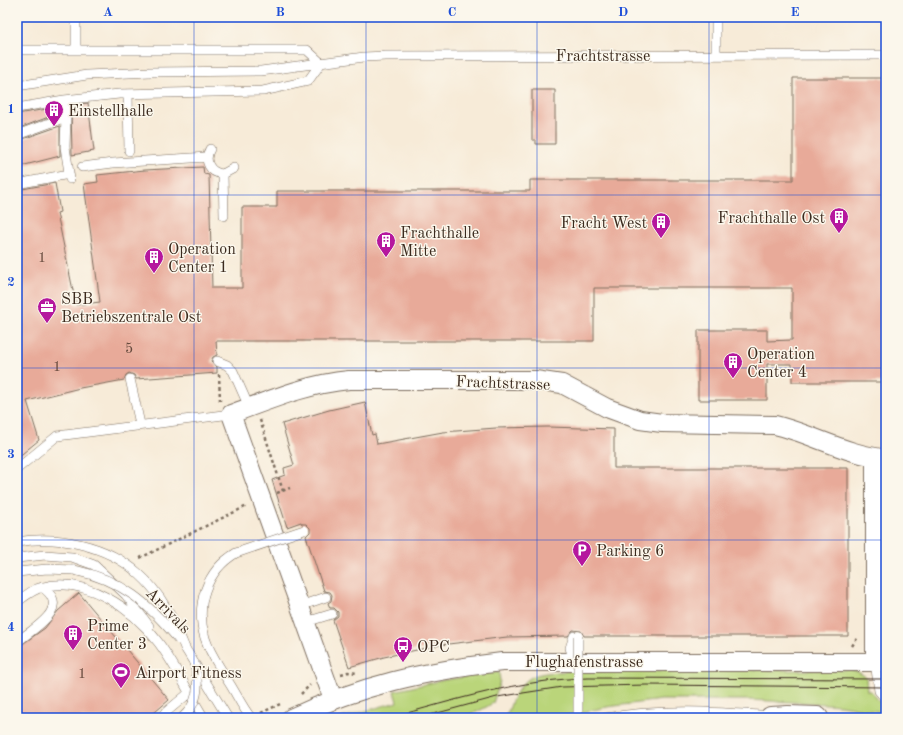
<svg xmlns="http://www.w3.org/2000/svg" width="903" height="735" font-family="'Old Standard TT',serif">
	<style>
		.green { fill: #bad57a; stroke: #7a804c }
		.building { fill: #e8aa99 }
		.lines { fill: none; stroke-linecap: round; stroke-linejoin: round }
		.lane-casing { stroke: #7d6e5f; stroke-width: 10 }
		.street-casing { stroke: #7d6e5f; stroke-width: 20 }
		.secondary-casing { stroke: #7d6e5f; stroke-width: 24 }
		.path { stroke: #7d6e5f; stroke-width: 2.5; stroke-dasharray: 3 3; stroke-linecap: butt }
		.lane { stroke: #fff; stroke-width: 9 }
		.street { stroke: #fff; stroke-width: 18 }
		.secondary { stroke: #fff; stroke-width: 22 }
		.tram { stroke: #3b2a1e; stroke-width: 1 }
		.lane-bridge-casing { stroke: #7d6e5f; stroke-width: 10; stroke-linecap: butt }
		.lane-bridge { stroke: #fff; stroke-width: 9 }
		.grid { fill: none; stroke: #1d4ed8; stroke-width: 1; stroke-opacity: 0.55 }
		.labels { text-anchor: middle; stroke-width: 3; stroke-linejoin: round; paint-order: stroke }
		.number-label { font-size: 14px; fill: #664a3d }
		.street-label { font-size: 16px; fill: #3b2a1e; stroke: #fbf7ec }
		.poi-label { font-size: 16px; fill: #3b2a1e; stroke: #fbf7ec; text-anchor: start }
		.neatline { fill: none; stroke: #1d4ed8; stroke-width: 1.5 }
		.grid-label { font-size: 13px; text-anchor: middle; font-weight: bold; fill: #1d4ed8 }
	</style>
	<rect width="100%" height="100%" fill="#fbf7ec"/>
	<filter id="ink" filterUnits="userSpaceOnUse"><feTurbulence type="fractalNoise" baseFrequency=".025" numOctaves="2"/><feDisplacementMap in="SourceGraphic" scale="8" xChannelSelector="R" yChannelSelector="G"/><feConvolveMatrix kernelMatrix="1 2 1 2 8 2 1 2 1" color-interpolation-filters="sRGB"/></filter>
	<filter id="wash" filterUnits="userSpaceOnUse"><feTurbulence type="fractalNoise" baseFrequency=".012" numOctaves="4" result="noise"/><feDisplacementMap in="SourceGraphic" scale="16" xChannelSelector="R" yChannelSelector="G"/><feGaussianBlur stdDeviation="0.9" result="paint"/><feColorMatrix in="noise" values="0 0 0 0 0 0 0 0 0 0 0 0 0 0 0 0 0 1.4 0 .05"/><feComposite in="paint" operator="in"/></filter>
	<g filter="url(#wash)">
		<rect width="100%" height="100%" fill="#f7ebd8"/>
		<path class="green" d="M851,670L858,672L866,677L867,691H871L879,701L886,706V713L841,705L812,703L749,700H661L607,707L554,718H504C508,713 510,707 512,701C527,671 538,674 568,671Z
			M499,672L500,681L493,703C482,710 472,714 459,718H340L397,702L394,691L444,680Z"/>
		<g id="blocks">
			<path class="building" d="M793,78H886V382H792V364H767V400H698V330H767V341L792,340V288H594V341H216L217,355L213,357L211,361L217,367V373L136,379L134,375L129,373L126,375L124,380L80,388L27,401L39,440L17,458V190L55,183L60,212L57,213L76,305L100,302L84,184L98,182L97,175L145,170L203,167L204,174L209,175L212,288H242V207H277V191H530V180H793Z
				M532,90H555V144H536V140H532Z
				M88,103L94,151L72,155L71,105Z
				M59,107V113L17,129V114Z
				M60,126V156L17,167V141Z
				M365,402L372,435L375,434L377,444L443,432L496,428L548,427L614,429V468H848V636H584L581,631L573,630L568,636L507,637L440,645L384,657L349,667L333,620L338,616V612L334,608H330L328,603L331,601L332,595L330,592L324,591L306,536L310,532V528L306,524H302L301,522L287,527L272,480L285,475L284,468L294,465L282,424L329,410Z
				M79,593L169,700L148,718H17V648L45,628L58,611Z"/>
		</g>
	</g>
	<g filter="url(#ink)">
		<use href="#blocks" fill-opacity="0" stroke="#7d6e5f" stroke-width="1"/>
		<g class="lines">
			<defs>
				<path id="lane" d="M76,17V50
					M17,50H307L321,63
					M716,55V17
					M17,86L87,75L150,72L261,71L364,57L386,56L886,55
					M128,94L129,151
					M64,100L66,117L65,147L70,179
					M17,108L64,100L119,94L263,91L308,81L321,63
					M17,135L66,117
					M210,149C203,161 210,173 223,174L234,168
					M82,167L113,163L207,157
					M223,174L224,216
					M17,184L69,174
					M217,361L227,365L233,371L249,407
					M130,379L140,424
					M17,469L57,436L231,414
					M17,558L45,555L72,557L94,565L126,595L149,626
					M17,572L47,569L74,570
					M17,602C25,596 33,589 43,587C87,576 133,609 158,642C175,664 189,694 204,718
					M300,606L326,597
					M306,622L332,614
					M17,642C35,627 72,608 42,587
					M185,648L228,718
					M574,661L570,648L574,636
					M875,662L879,691L886,699
					M159,718L189,693
					M606,718C662,708 717,712 773,716"/>
				<path id="street" d="M875,662V458
					M333,699L231,414C270,400 307,384 349,380H535L562,384L607,408L640,420L662,423L775,425C810,433 852,457 886,458
					M291,718C361,685 425,671 502,662H886"/>
				<path id="secondary" d="M771,718L788,717L817,718"/>
			</defs>
			<use href="#lane" class="lane-casing"/>
			<use href="#street" class="street-casing"/>
			<use href="#secondary" class="secondary-casing"/>
			<path class="path" d="M219,374L220,401
				M260,420L283,491
				M277,493L290,488
				M140,558L247,506
				M852,646L858,637
				M341,674L348,672L358,673
				M301,694L310,685
				M261,713L280,704"/>
			<use href="#lane" class="lane"/>
			<use href="#street" class="street"/>
			<use href="#secondary" class="secondary"/>
			<path class="tram" d="M389,718C455,700 520,679 589,678L886,679
				M419,718L497,697L562,687L646,685L886,687"/>
			<defs>
				<path id="lane-bridge" d="M17,542C58,535 106,545 138,573C161,593 174,620 185,648
					M74,570C122,580 148,603 179,640
					M578,636V718
					M182,718C199,703 200,684 194,663
					M251,718C242,707 236,693 228,681C220,667 210,654 205,638C195,605 206,571 236,553L304,530"/>
			</defs>
			<use href="#lane-bridge" class="lane-bridge-casing"/>
			<use href="#lane-bridge" class="lane-bridge"/>
		</g>
	</g>
	<path class="grid" d="M194,17V718M366,17V718M537,17V718M709,17V718M17,195H886M17,368H886M17,540H886"/>
	<defs>
		<symbol id="building-pin" viewBox="-11 -11 22 30"><path d="M0 17L-7.5 6A9.5 9.5 0 1 1 7.5 6Z" fill="#b5179e" stroke="#fbf7ec"/><path d="M-4-6H4V6H1V3H-1V6H-4ZM-2.5-4.3h1.7v1.8h-1.7ZM.8-4.3h1.7v1.8H.8ZM-2.5-1h1.7V.8h-1.7ZM.8-1h1.7V.8H.8Z" fill="#fff"/></symbol>
		<symbol id="office-pin" viewBox="-11 -11 22 30"><path d="M0 17L-7.5 6A9.5 9.5 0 1 1 7.5 6Z" fill="#b5179e" stroke="#fbf7ec"/><path d="M-6-3h4V-5.5h4V-3h4V5H-6ZM-1-4.5V-3h2v-1.5ZM-6 0V1H6V0Z" fill="#fff"/></symbol>
		<symbol id="parking-pin" viewBox="-11 -11 22 30"><path d="M0 17L-7.5 6A9.5 9.5 0 1 1 7.5 6Z" fill="#b5179e" stroke="#fbf7ec"/><path d="M-3.5-5.5H1a3.5 3.5 0 0 1 0 7H-1V5.5H-3.5ZM-1-3.4V-.6H.8a1.4 1.4 0 0 0 0-2.8Z" fill="#fff"/></symbol>
		<symbol id="bus-pin" viewBox="-11 -11 22 30"><path d="M0 17L-7.5 6A9.5 9.5 0 1 1 7.5 6Z" fill="#b5179e" stroke="#fbf7ec"/><path d="M-5-6H5V4H4V6H2V4H-2V6H-4V4H-5ZM-3.5-4V0h7V-4ZM-3.5 1.2v1.5H-2V1.2ZM2 1.2v1.5H3.5V1.2Z" fill="#fff"/></symbol>
		<symbol id="stadium-pin" viewBox="-11 -11 22 30"><path d="M0 17L-7.5 6A9.5 9.5 0 1 1 7.5 6Z" fill="#b5179e" stroke="#fbf7ec"/><path d="M0-5a6.5 5 0 1 0 0 10a6.5 5 0 1 0 0-10ZM-3.5-1.8h7v3.6h-7Z" fill="#fff"/></symbol>
	</defs>
	<g fill-rule="evenodd">
		<use href="#building-pin" x="43" y="99" width="22" height="30"/>
		<use href="#building-pin" x="828" y="206" width="22" height="30"/>
		<use href="#building-pin" x="650" y="211" width="22" height="30"/>
		<use href="#building-pin" x="375" y="230" width="22" height="30"/>
		<use href="#building-pin" x="143" y="246" width="22" height="30"/>
		<use href="#office-pin" x="36" y="296" width="22" height="30"/>
		<use href="#building-pin" x="722" y="351" width="22" height="30"/>
		<use href="#parking-pin" x="571" y="539" width="22" height="30"/>
		<use href="#building-pin" x="62" y="623" width="22" height="30"/>
		<use href="#bus-pin" x="392" y="635" width="22" height="30"/>
		<use href="#stadium-pin" x="110" y="661" width="22" height="30"/>
	</g>
	<g class="labels">
		<g class="number-label">
			<text x="42" y="262">1</text>
			<text x="129" y="353">5</text>
			<text x="57" y="371">1</text>
			<text x="82" y="678">1</text>
		</g>
		<g class="street-label">
			<text x="603" y="61">Frachtstrasse</text>
			<text transform="translate(503 382) rotate(2)" y="6">Frachtstrasse</text>
			<text transform="translate(169 610) rotate(46)" y="6">Arrivals</text>
			<text x="584" y="667">Flughafenstrasse</text>
		</g>
		<g class="poi-label">
			<text x="68" y="116">Einstellhalle</text>
			<text x="825" y="223" text-anchor="end">Frachthalle Ost</text>
			<text x="647" y="228" text-anchor="end">Fracht West</text>
			<text x="400" y="238">Frachthalle<tspan x="400" dy="18">Mitte</tspan></text>
			<text x="168" y="254">Operation<tspan x="168" dy="18">Center 1</tspan></text>
			<text x="61" y="304">SBB<tspan x="61" dy="18">Betriebszentrale Ost</tspan></text>
			<text x="747" y="359">Operation<tspan x="747" dy="18">Center 4</tspan></text>
			<text x="596" y="556">Parking 6</text>
			<text x="87" y="631">Prime<tspan x="87" dy="18">Center 3</tspan></text>
			<text x="417" y="652">OPC</text>
			<text x="135" y="678">Airport Fitness</text>
		</g>
	</g>
	<rect width="903" height="735" fill="none" stroke="#fbf7ec" stroke-width="44"/>
	<rect x="22" y="22" width="859" height="691" class="neatline"/>
	<g class="grid-label">
		<text x="108" y="16">A</text>
		<text x="280" y="16">B</text>
		<text x="452" y="16">C</text>
		<text x="623" y="16">D</text>
		<text x="795" y="16">E</text>
		<text x="11" y="113">1</text>
		<text x="11" y="286">2</text>
		<text x="11" y="458">3</text>
		<text x="11" y="631">4</text>
	</g>
</svg>
